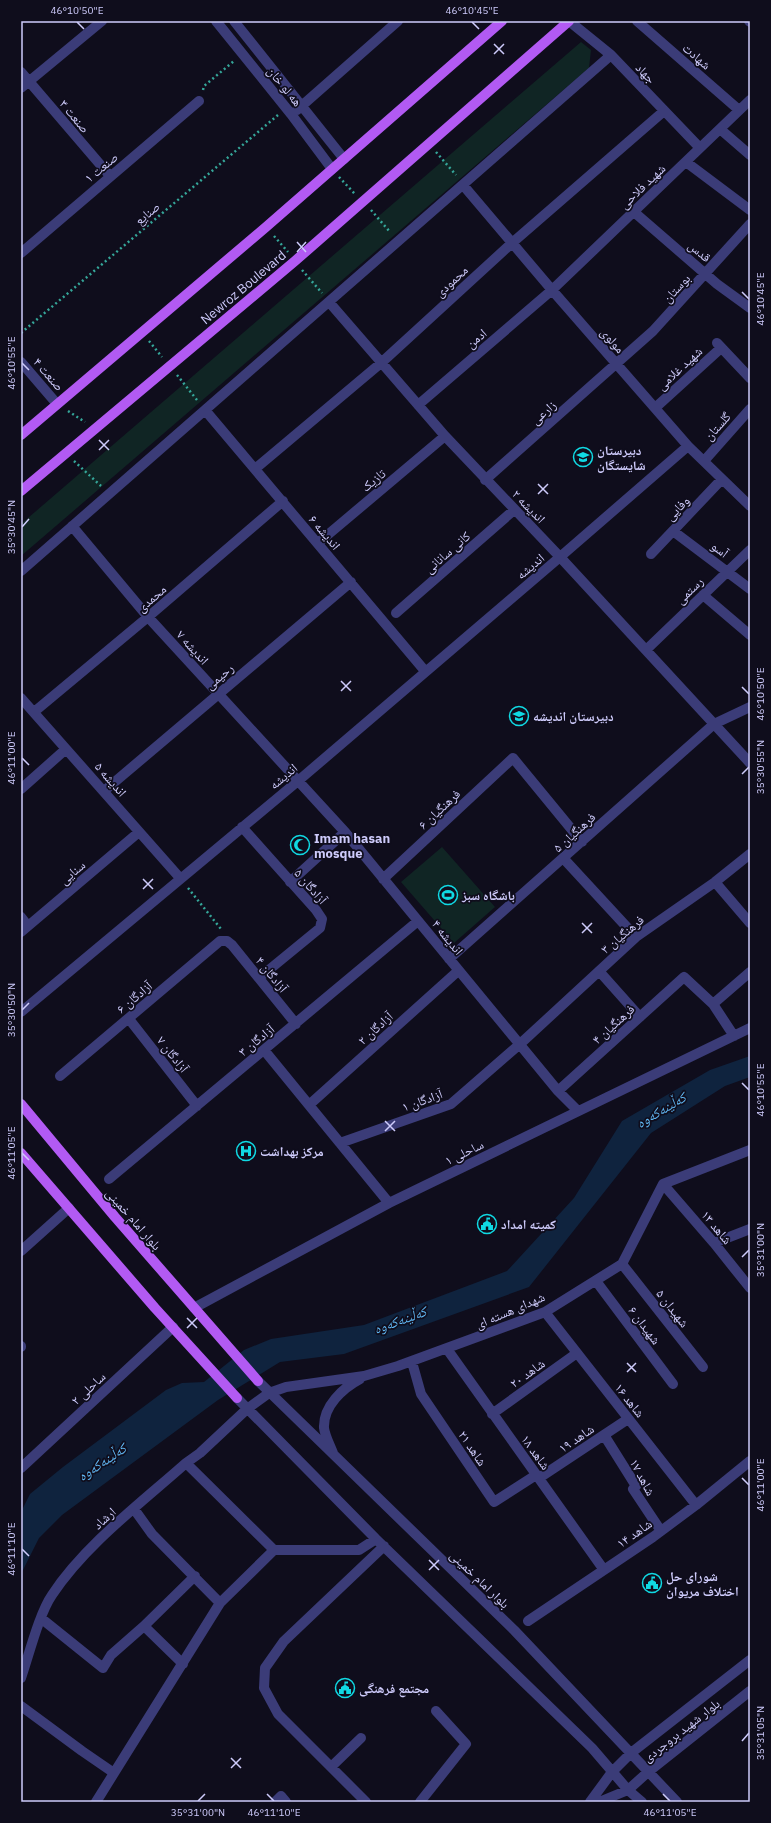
<svg xmlns="http://www.w3.org/2000/svg" width="771" height="1823" font-family="'IBM Plex Sans','Noto Naskh Arabic',sans-serif">
	<style>
		.green { fill: #102524 }
		.water { fill: #0f233e }
		.lines { fill: none; stroke-linecap: round; stroke-linejoin: round }
		.path { stroke: #35a699; stroke-width: 2.5; stroke-dasharray: 2 3; stroke-linecap: butt }
		.minor { stroke: #3b3c78; stroke-width: 10 }
		.major { stroke: #b25af3; stroke-width: 10 }
		.ticks { fill: none; stroke: #cecbfb; stroke-width: 1.5 }
		.labels { text-anchor: middle; stroke-width: 3.5; stroke-linejoin: round; paint-order: stroke }
		.street-label { font-size: 13px; fill: #cecbfb; stroke: #0f0d1c }
		.poi-label { font-size: 13px; font-weight: bold; fill: #cecbfb; stroke: #0f0d1c; text-anchor: start }
		.water-label { font-size: 14px; font-style: italic; fill: #61b8f4; stroke: #0f0d1c }
		.neatline { fill: none; stroke: #cecbfb; stroke-width: 1.5 }
		.ticks-label { font-size: 10px; text-anchor: middle; fill: #cecbfb }
	</style>
	<rect width="100%" height="100%" fill="#0f0d1c"/>
	<path class="green" d="M581,42L591,50L589,68L21,556V524Z
		M442,847L495,907L454,943L401,882Z"/>
	<path class="water" d="M750,1056V1077L725,1086L651,1133L529,1287L344,1354L280,1362L218,1400L62,1515L39,1538L21,1574V1512L30,1494L63,1467L166,1390L182,1383L204,1382L244,1350L271,1339L364,1325L507,1271L574,1198L622,1121L710,1070Z"/>
	<g class="lines">
		<path class="path" d="M203,90L204,86L234,61
			M436,152L456,175
			M339,177L355,194
			M371,210L390,232
			M274,236L288,252
			M302,270L322,293
			M21,333L278,115
			M149,341L162,357
			M177,375L197,400
			M68,411L85,422
			M74,461L101,486
			M188,888L221,929"/>
		<path class="minor" d="M216,21L291,114L332,169
			M234,21L344,159
			M569,21L611,55L700,148
			M637,21L739,110
			M749,21L750,22
			M21,72L110,176
			M21,88L102,21
			M297,110L398,21
			M720,129L750,155
			M686,162L750,210
			M463,185L552,290L688,446L750,506
			M634,212L717,284L750,308
			M21,253L199,101
			M329,302L445,436L560,557L750,763
			M717,343L750,378
			M21,362L57,404
			M418,405L552,290L750,100
			M655,408L721,348
			M205,410L425,671
			M704,461L750,409
			M255,469L381,363L512,243L664,111
			M485,480L653,331L750,224
			M72,526L148,617L345,832L558,1091L578,1111
			M673,531L750,589
			M318,543L445,436
			M651,554L722,479
			M21,571L611,55
			M703,595L750,635
			M396,613L514,510
			M646,650L750,550
			M21,698L180,878
			M34,712L148,617L283,501
			M21,789L66,749
			M104,791L351,582
			M242,827L316,910L322,919L320,928L259,978
			M564,859L636,937
			M383,879L513,758L582,842
			M290,882L345,832
			M715,882L750,923
			M21,917L28,926
			M21,932L139,832
			M449,959L714,724L750,707
			M599,971L640,1017
			M713,1004L750,972
			M21,1012L298,781L560,557L688,446
			M129,1019L197,1106
			M264,1050L389,1203
			M60,1076L220,941H227L232,945L296,1024
			M558,1091L684,977L713,1004L734,1036
			M309,1105L458,971
			M340,1143L451,1104L520,1044L636,937L715,882L750,854
			M109,1179L418,921
			M663,1184L714,1243L750,1288
			M714,1243L750,1229
			M21,1251L69,1208
			M622,1264L703,1367
			M596,1281L673,1384
			M194,1308L389,1203L750,1028
			M545,1312L696,1505
			M21,1346V1347
			M447,1349L604,1570
			M412,1362L421,1394L494,1502L536,1475
			M258,1381L514,1630L677,1802
			M237,1398L376,1539L592,1748L628,1790L642,1802
			M492,1414L577,1353
			M604,1435L636,1486L633,1489L661,1531
			M333,1453C330,1445 325,1436 324,1428C323,1406 343,1388 360,1379
			M186,1463L274,1550
			M21,1468L173,1327
			M539,1478L628,1419
			M134,1509L152,1534L220,1603
			M42,1619L103,1668L111,1655L144,1626
			M528,1621L653,1537L696,1505L750,1461
			M183,1664L144,1626L195,1576
			M21,1678C29,1655 39,1614 52,1595C85,1545 141,1503 186,1463L200,1453L247,1409L269,1393L286,1387L364,1376L398,1366L545,1312L622,1264L663,1184L750,1150
			M21,1706L82,1751L114,1773
			M331,1767L361,1738
			M96,1802L220,1603L274,1550H359L376,1539
			M275,1802L281,1796L286,1802
			M366,1802L278,1714L264,1688L265,1668L284,1641L384,1546
			M420,1802L466,1744L436,1711
			M590,1802L612,1772L631,1753L750,1660
			M599,1802L628,1790L648,1772L750,1691"/>
		<path class="major" d="M21,435L266,227L502,21
			M21,491L295,261L569,21
			M21,1104L115,1217L258,1381
			M21,1153L155,1308L237,1398"/>
	</g>
	<path class="ticks" d="M77,22L84,29M472,22L479,29M494,44L504,54M494,54L504,44M297,242L306,252M297,252L306,242M742,292L749,299M22,363L29,370M99,440L109,450M99,450L109,440M538,484L548,494M538,494L548,484M22,527L29,519M341,681L351,691M742,687L749,694M341,691L351,681M22,758L29,765M742,774L749,767M143,879L153,889M143,889L153,879M582,923L592,933M582,933L592,923M22,1010L29,1003M742,1083L749,1090M385,1121L395,1131M385,1131L395,1121M22,1153L29,1160M742,1257L749,1250M187,1318L197,1328M187,1328L197,1318M627,1363L636,1372M627,1372L636,1363M742,1478L749,1485M22,1549L29,1556M429,1560L439,1570M429,1570L439,1560M742,1741L749,1733M231,1758L241,1768M231,1768L241,1758M267,1794L274,1801M663,1794L670,1801M198,1801L205,1794"/>
	<defs>
		<symbol id="school-ring" viewBox="-11 -11 22 22"><circle r="9.5" fill="#0f0d1c" stroke="#10d9e3" stroke-width="1.5"/><path d="M0-5L7-2L0 1L-7-2ZM-4 1L0 2.5L4 1V4Q0 6-4 4Z" fill="#10d9e3"/></symbol>
		<symbol id="mosque-ring" viewBox="-11 -11 22 22"><circle r="9.5" fill="#0f0d1c" stroke="#10d9e3" stroke-width="1.5"/><path d="M3.5-4.9A6 6 0 1 0 3.5 4.9A5 5 0 1 1 3.5-4.9Z" fill="#10d9e3"/></symbol>
		<symbol id="stadium-ring" viewBox="-11 -11 22 22"><circle r="9.5" fill="#0f0d1c" stroke="#10d9e3" stroke-width="1.5"/><path d="M0-5a6.5 5 0 1 0 0 10a6.5 5 0 1 0 0-10ZM-3.5-1.8h7v3.6h-7Z" fill="#10d9e3"/></symbol>
		<symbol id="hospital-ring" viewBox="-11 -11 22 22"><circle r="9.5" fill="#0f0d1c" stroke="#10d9e3" stroke-width="1.5"/><path d="M-5-5h3v3.5h4V-5h3V5h-3V1.5h-4V5h-3Z" fill="#10d9e3"/></symbol>
		<symbol id="civic-ring" viewBox="-11 -11 22 22"><circle r="9.5" fill="#0f0d1c" stroke="#10d9e3" stroke-width="1.5"/><path d="M-.6-6.5H3V-4.5H.6V-3L4-1V1h2V6H-6V1h2V-1L-.6-3ZM-1.2 2.5V6h2.4V2.5Z" fill="#10d9e3"/></symbol>
	</defs>
	<g fill-rule="evenodd">
		<use href="#school-ring" x="572" y="446" width="22" height="22"/>
		<use href="#school-ring" x="508" y="705" width="22" height="22"/>
		<use href="#mosque-ring" x="289" y="834" width="22" height="22"/>
		<use href="#stadium-ring" x="437" y="884" width="22" height="22"/>
		<use href="#hospital-ring" x="235" y="1140" width="22" height="22"/>
		<use href="#civic-ring" x="476" y="1213" width="22" height="22"/>
		<use href="#civic-ring" x="641" y="1572" width="22" height="22"/>
		<use href="#civic-ring" x="334" y="1677" width="22" height="22"/>
	</g>
	<g class="labels">
		<g class="street-label">
			<text transform="translate(697 56) rotate(41)" y="5">شهادت</text>
			<text transform="translate(646 73) rotate(46)" y="5">جهاد</text>
			<text transform="translate(285 86) rotate(51)" y="5">هه لو خان</text>
			<text transform="translate(75 116) rotate(50)" y="5">صنعت ۳</text>
			<text transform="translate(101 167) rotate(-40)" y="5">صنعت ۱</text>
			<text transform="translate(642 186) rotate(-44)" y="5">شهید فلاحی</text>
			<text transform="translate(147 213) rotate(-40)" y="5">صنایع</text>
			<text transform="translate(700 251) rotate(41)" y="5">قدس</text>
			<text transform="translate(451 281) rotate(-43)" y="5">محمودی</text>
			<text transform="translate(243 287) rotate(-40)" y="5">Newroz Boulevard</text>
			<text transform="translate(676 288) rotate(-47)" y="5">بوستان</text>
			<text transform="translate(476 338) rotate(-40)" y="5">ادمن</text>
			<text transform="translate(613 340) rotate(49)" y="5">مولوی</text>
			<text transform="translate(679 368) rotate(-43)" y="5">شهید غلامی</text>
			<text transform="translate(49 374) rotate(49)" y="5">صنعت ۴</text>
			<text transform="translate(543 412) rotate(-41)" y="5">زارعی</text>
			<text transform="translate(717 426) rotate(-48)" y="5">گلستان</text>
			<text transform="translate(373 480) rotate(-40)" y="5">تازیک</text>
			<text transform="translate(529 506) rotate(46)" y="5">اندیشه ۲</text>
			<text transform="translate(677 508) rotate(-46)" y="5">وفایی</text>
			<text transform="translate(325 532) rotate(50)" y="5">اندیشه ۶</text>
			<text transform="translate(720 549) rotate(37)" y="5">آسو</text>
			<text transform="translate(447 552) rotate(-41)" y="5">کانی سانانی</text>
			<text transform="translate(530 566) rotate(-40)" y="5">اندیشه</text>
			<text transform="translate(689 590) rotate(-44)" y="5">رستمی</text>
			<text transform="translate(151 598) rotate(-41)" y="5">محمدی</text>
			<text transform="translate(193 647) rotate(48)" y="5">اندیشه ۷</text>
			<text transform="translate(219 676) rotate(-40)" y="5">رحیمی</text>
			<text transform="translate(283 776) rotate(-40)" y="5">اندیشه</text>
			<text transform="translate(111 779) rotate(49)" y="5">اندیشه ۵</text>
			<text transform="translate(439 809) rotate(-43)" y="5">فرهنگیان ۶</text>
			<text transform="translate(574 832) rotate(-42)" y="5">فرهنگیان ۵</text>
			<text transform="translate(72 872) rotate(-40)" y="5">سنایی</text>
			<text transform="translate(311 886) rotate(49)" y="5">آزادگان ۵</text>
			<text transform="translate(622 934) rotate(-40)" y="5">فرهنگیان ۳</text>
			<text transform="translate(448 937) rotate(51)" y="5">اندیشه ۴</text>
			<text transform="translate(272 974) rotate(51)" y="5">آزادگان ۴</text>
			<text transform="translate(134 997) rotate(-40)" y="5">آزادگان ۶</text>
			<text transform="translate(613 1024) rotate(-42)" y="5">فرهنگیان ۴</text>
			<text transform="translate(375 1028) rotate(-42)" y="5">آزادگان ۲</text>
			<text transform="translate(256 1040) rotate(-39)" y="5">آزادگان ۳</text>
			<text transform="translate(173 1054) rotate(52)" y="5">آزادگان ۷</text>
			<text transform="translate(422 1100) rotate(-20)" y="5">آزادگان ۱</text>
			<text transform="translate(464 1152) rotate(-26)" y="5">ساحلی ۱</text>
			<text transform="translate(134 1219) rotate(49)" y="5">بلوار امام خمینی</text>
			<text transform="translate(717 1227) rotate(50)" y="5">شاهد ۱۳</text>
			<text transform="translate(673 1308) rotate(52)" y="5">شهیدان ۵</text>
			<text transform="translate(510 1310) rotate(-23)" y="5">شهدای هسته ای</text>
			<text transform="translate(645 1325) rotate(53)" y="5">شهیدان ۶</text>
			<text transform="translate(527 1373) rotate(-36)" y="5">شاهد ۲۰</text>
			<text transform="translate(88 1388) rotate(-43)" y="5">ساحلی ۲</text>
			<text transform="translate(630 1400) rotate(52)" y="5">شاهد ۱۶</text>
			<text transform="translate(576 1438) rotate(-34)" y="5">شاهد ۱۹</text>
			<text transform="translate(473 1448) rotate(56)" y="5">شاهد ۲۱</text>
			<text transform="translate(536 1452) rotate(54)" y="5">شاهد ۱۸</text>
			<text transform="translate(643 1477) rotate(62)" y="5">شاهد ۱۷</text>
			<text transform="translate(104 1518) rotate(-42)" y="5">ارشاد</text>
			<text transform="translate(634 1533) rotate(-35)" y="5">شاهد ۱۴</text>
			<text transform="translate(480 1579) rotate(44)" y="5">بلوار امام خمینی</text>
			<text transform="translate(681 1730) rotate(-38)" y="5">بلوار شهید بروجردی</text>
		</g>
		<g class="poi-label">
			<text x="597" y="455">دبیرستان<tspan x="597" dy="15">شایستگان</tspan></text>
			<text x="533" y="721">دبیرستان اندیشه</text>
			<text x="314" y="843">Imam hasan<tspan x="314" dy="15">mosque</tspan></text>
			<text x="462" y="900">باشگاه سبز</text>
			<text x="260" y="1156">مرکز بهداشت</text>
			<text x="501" y="1229">کمیته امداد</text>
			<text x="666" y="1581">شورای حل<tspan x="666" dy="15">اختلاف مریوان</tspan></text>
			<text x="359" y="1693">مجتمع فرهنگی</text>
		</g>
		<g class="water-label">
			<text transform="translate(661 1110) rotate(-31)" y="5">کەڵینەکەوە</text>
			<text transform="translate(400 1320) rotate(-20)" y="5">کەڵینەکەوە</text>
			<text transform="translate(102 1462) rotate(-34)" y="5">کەڵینەکەوە</text>
		</g>
	</g>
	<rect width="771" height="1823" fill="none" stroke="#0f0d1c" stroke-width="44"/>
	<rect x="22" y="22" width="727" height="1779" class="neatline"/>
	<g class="ticks-label">
		<text x="77" y="14">46°10'50"E</text>
		<text x="472" y="14">46°10'45"E</text>
		<text transform="translate(760 299) rotate(-90)" y="4">46°10'45"E</text>
		<text transform="translate(11 363) rotate(-90)" y="4">46°10'55"E</text>
		<text transform="translate(11 527) rotate(-90)" y="4">35°30'45"N</text>
		<text transform="translate(760 694) rotate(-90)" y="4">46°10'50"E</text>
		<text transform="translate(11 758) rotate(-90)" y="4">46°11'00"E</text>
		<text transform="translate(760 767) rotate(-90)" y="4">35°30'55"N</text>
		<text transform="translate(11 1010) rotate(-90)" y="4">35°30'50"N</text>
		<text transform="translate(760 1090) rotate(-90)" y="4">46°10'55"E</text>
		<text transform="translate(11 1153) rotate(-90)" y="4">46°11'05"E</text>
		<text transform="translate(760 1250) rotate(-90)" y="4">35°31'00"N</text>
		<text transform="translate(760 1485) rotate(-90)" y="4">46°11'00"E</text>
		<text transform="translate(11 1549) rotate(-90)" y="4">46°11'10"E</text>
		<text transform="translate(760 1733) rotate(-90)" y="4">35°31'05"N</text>
		<text x="198" y="1816">35°31'00"N</text>
		<text x="274" y="1816">46°11'10"E</text>
		<text x="670" y="1816">46°11'05"E</text>
	</g>
</svg>
